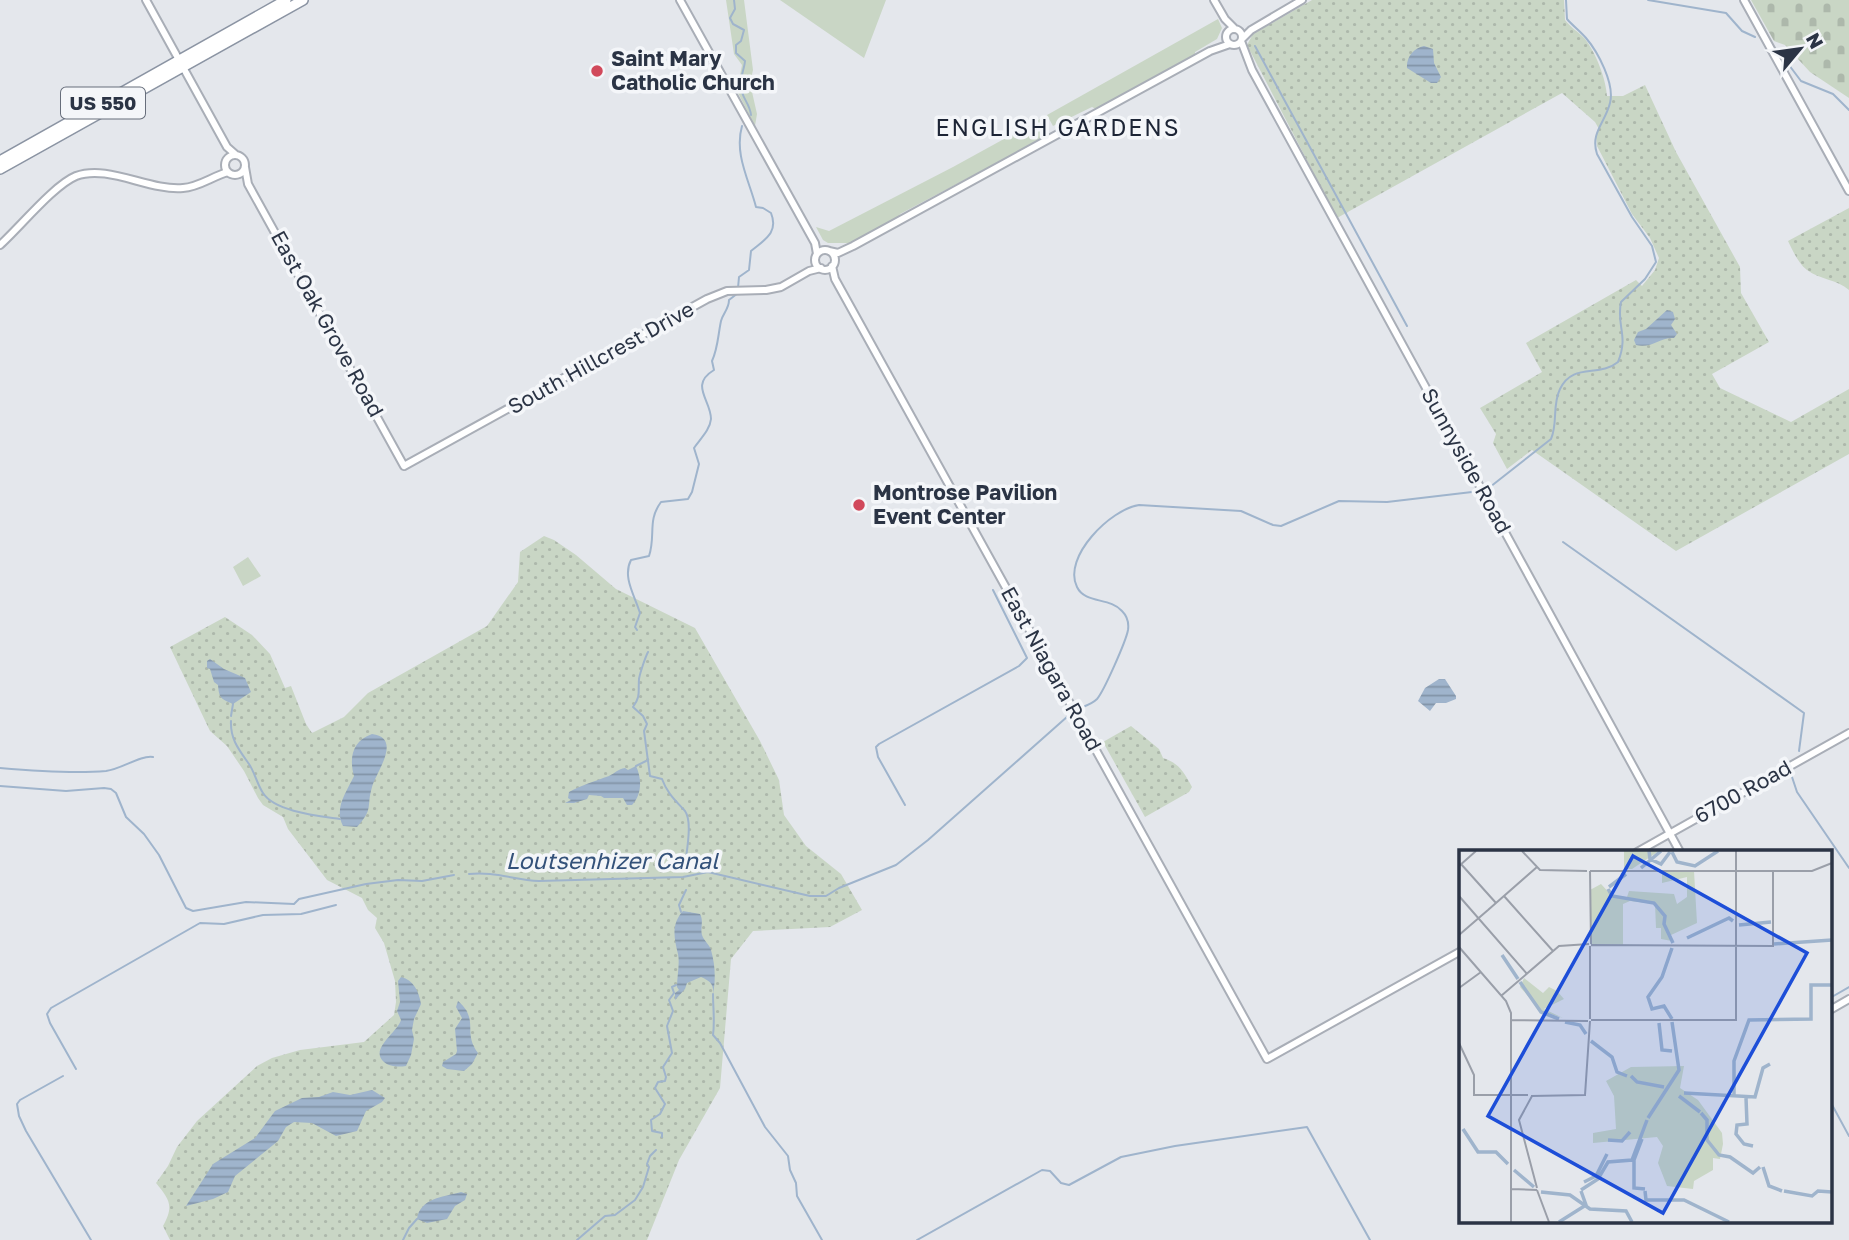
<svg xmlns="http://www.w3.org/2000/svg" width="1849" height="1240" font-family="'Golos Text',sans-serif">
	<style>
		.grass { fill: url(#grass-dots) }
		.cemetery { fill: url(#cemetery-stones) }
		.park { fill: #c9d6c5 }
		.water { fill: url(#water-rules) }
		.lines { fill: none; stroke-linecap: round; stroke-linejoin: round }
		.stream { stroke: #9fb4cc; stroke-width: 2 }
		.secondary-casing { stroke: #a9aeb7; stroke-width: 10 }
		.highway-casing { stroke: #8b94a3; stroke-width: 12 }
		.secondary { stroke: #fff; stroke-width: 6 }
		.highway { stroke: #fff; stroke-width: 9 }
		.poi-dot { fill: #d1495b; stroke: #f4f6f9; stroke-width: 2.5 }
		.labels { text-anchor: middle; stroke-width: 7; stroke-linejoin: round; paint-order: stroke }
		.shield { fill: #f4f6f9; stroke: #676e7b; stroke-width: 2 }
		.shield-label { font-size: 19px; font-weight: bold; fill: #2b3445 }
		.poi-label { font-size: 21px; font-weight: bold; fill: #2b3445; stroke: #f4f6f9; text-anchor: start }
		.street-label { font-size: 21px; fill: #2b3445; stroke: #f4f6f9 }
		.neighbourhood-label { font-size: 23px; letter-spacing: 2px; fill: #1d2536; stroke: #f4f6f9 }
		.water-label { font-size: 23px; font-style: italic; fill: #34527a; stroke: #f4f6f9 }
		.inset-river { fill: none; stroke: #9fb4cc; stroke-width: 3.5 }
		.inset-road { fill: none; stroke: #9a9fa9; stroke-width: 2 }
		.view { fill: #1d4ed8; fill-opacity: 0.15; stroke: #1d4ed8; stroke-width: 3.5 }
		.inset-edge { fill: none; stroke: #2b3445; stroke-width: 3.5 }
	</style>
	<defs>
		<pattern id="grass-dots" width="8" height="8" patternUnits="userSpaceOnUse" patternTransform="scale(1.75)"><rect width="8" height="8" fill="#c9d6c5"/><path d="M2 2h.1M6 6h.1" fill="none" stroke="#adb8ab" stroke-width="1.8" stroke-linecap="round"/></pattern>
		<pattern id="cemetery-stones" width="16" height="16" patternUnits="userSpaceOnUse" patternTransform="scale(1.75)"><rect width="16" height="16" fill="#c9d6c5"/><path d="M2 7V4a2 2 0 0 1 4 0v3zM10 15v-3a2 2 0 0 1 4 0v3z" fill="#adb8ab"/></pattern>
		<pattern id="water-rules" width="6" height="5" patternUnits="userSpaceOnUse" patternTransform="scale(1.75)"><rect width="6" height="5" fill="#9fb4cc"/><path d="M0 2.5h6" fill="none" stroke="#8293a7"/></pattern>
	</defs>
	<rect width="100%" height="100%" fill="#e4e7ec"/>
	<path class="grass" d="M1312,0H1564L1565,20C1571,28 1579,32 1585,39C1596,53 1606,79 1607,96H1623L1645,85L1676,152L1740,267L1741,293L1769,342L1712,374L1720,388L1791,422L1849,389V454L1676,551L1532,450L1507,469L1493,443L1496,434L1480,408L1542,372L1526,343L1636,280L1642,286L1655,270L1659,258L1650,238L1632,214L1597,146L1596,137L1599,129L1595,122L1562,93L1337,218L1247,45L1253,34Z
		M1849,208V290C1837,279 1820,280 1807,270C1798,263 1793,251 1788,241Z
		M544,536L554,540L576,555L616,589L695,628L760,741L779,780L784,815L806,846L841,874L862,910L830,927L753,931L731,959L720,1088L679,1160L647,1240H170L163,1226C174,1206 170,1200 156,1183L168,1166L177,1147L197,1121L257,1066L272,1058L300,1050L364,1042L394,1015L396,1002L395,981L384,943L375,928L377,918L368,910L362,898L327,880L288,829L283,817L263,805L258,798L244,771L227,746L210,731L170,647L225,617L252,635L270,654L285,688L291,686L306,724L312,733L344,717L368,693L487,626L518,582L520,552Z
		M1131,726L1159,749L1163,758C1179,763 1184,772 1192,787L1189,792L1145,817L1103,742Z"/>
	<path class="cemetery" d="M1751,0H1849V98L1810,72L1785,45L1774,41Z"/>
	<path class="park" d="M726,0H744L753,70L750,83L757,114L755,126L737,91L742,65L734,54Z
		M780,0H886L864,58Z
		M1218,19L1222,28L1217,39L1195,52V54L1096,109L1092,107L1053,126L1047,115Z
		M1040,119L1047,132V136L900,214L899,217L852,243H828L823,240L816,227L829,231L953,167Z
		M248,557L261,576L243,586L233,567Z"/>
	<path class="water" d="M1424,46L1433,49L1434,63L1441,77L1437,83H1431L1407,68C1406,57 1414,48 1424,46Z
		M1667,310L1673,312L1675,319L1671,325L1677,334L1674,338C1660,337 1651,349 1636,345L1634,340L1638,332L1646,329Z
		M210,659L224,669L245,678L251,692L233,704C221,699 219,698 218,685L214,682L210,669L207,668V661Z
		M1439,679H1445L1456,696V699L1446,703H1436L1430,711L1418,701L1425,688Z
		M372,734C403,738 376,772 372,787C366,808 374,808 357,827L343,826C334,808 346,793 354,776C349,758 352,741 372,734Z
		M636,766C642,779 642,794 632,805H627L623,798H604L601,796L589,795L587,799L574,803H565L571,800L568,798L569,792C582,785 595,781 609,776C615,773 618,769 625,768L628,770Z
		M683,911L700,914C704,921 700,928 702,935C704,941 710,945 711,950C715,964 716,979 713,994C714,984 710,981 701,977L687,983L685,989L675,1000V993L679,990L677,987C677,976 680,964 678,954C674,938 671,924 683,911Z
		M401,977C414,980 419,992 421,1004L414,1019L412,1030L414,1039L411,1055L406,1066C399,1067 390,1067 384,1062C369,1049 397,1033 401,1020L397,1011L400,1002L398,981Z
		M458,1001C480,1020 462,1032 478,1053L472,1064L464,1071L447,1069L442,1066L443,1062L456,1054L457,1051L455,1029L462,1018L456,1007Z
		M372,1090L385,1098L382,1102L366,1111L357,1131L336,1136L312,1123L294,1122L286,1127L278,1141L235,1176L228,1192L213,1199L186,1206L213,1164L255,1138L275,1111L302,1098L319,1097L333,1092L350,1095Z
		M461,1192L467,1194L465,1200L455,1206L447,1219L427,1223L417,1219C420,1198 443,1197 461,1192Z"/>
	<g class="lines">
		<path class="stream" d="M734,0L735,9L730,18L733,24L744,30L741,41L736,45V53L745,61C744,72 738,80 742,92C744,100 750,105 751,115
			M1648,0L1726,13L1742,31L1755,37
			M1255,46L1407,326
			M1777,49L1801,81L1833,94L1849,110
			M738,288L739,277L749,270L751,251C764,240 779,233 771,213L763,208L756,207C749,180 734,154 742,126
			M1490,487L1551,439C1558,423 1552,405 1560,389C1573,362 1599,378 1618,362C1629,335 1616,326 1621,302L1645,279L1656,262L1652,246L1632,217L1597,154C1590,133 1605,123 1610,103C1615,84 1598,52 1586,38C1580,31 1573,26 1567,19L1566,0
			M1563,542L1804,713L1799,751
			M637,630L635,627L640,613C635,596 622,577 631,560L649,556C656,535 647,521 661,502L688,499L692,492L699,464L694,448C700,439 710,430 711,419C711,400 689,385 714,370L712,361C718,348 718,335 721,321C723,313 729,309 729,300L738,293
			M648,652C645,658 640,673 639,679C638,692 641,696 633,707L643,716L647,724L644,731L650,776L662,779C667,793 675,800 685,811C693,822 686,853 685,867
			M1078,709C1085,706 1092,704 1097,699C1104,691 1126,641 1128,630C1129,623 1127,616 1122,611C1110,597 1085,604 1077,587C1062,557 1111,509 1139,505L1241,511L1273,525L1281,526L1339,501L1387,502L1472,492
			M231,716L233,704
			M231,721C230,739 239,750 249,764C254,771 258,786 263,793C275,812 320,816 340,819
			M636,766L646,761
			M0,768C34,771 72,774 106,771C122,769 140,755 153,757
			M1792,777L1797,792L1849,868
			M0,786L66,791L104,788L111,789L116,793L126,817L144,834L159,855L186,908L193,911L246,902L294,904L299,899L366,884L398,880L422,881L454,875
			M905,805L878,757L876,747L879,744L1019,666L1027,658L993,590
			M469,874C493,871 515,880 539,881L683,877L708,872L810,896H826L839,888L896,865L928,840L1068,716
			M681,912L679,905L686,890
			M713,994C713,1008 715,1021 713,1035L720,1043L765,1127L788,1156L790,1170L796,1183L797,1196L822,1240
			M1830,998L1849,987
			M76,1069L50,1023L47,1014L51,1008L200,923L224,924L263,915L301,914L336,905
			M63,1076L20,1100L17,1104L19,1116L26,1131L91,1240
			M1830,1101L1849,1136
			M662,1137V1133L652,1131L651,1120L660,1114L665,1104L655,1088L658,1082L665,1081L666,1077L663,1067L672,1053L667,1026L673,1011L669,1000L674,993L672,987L676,985
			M403,1240L409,1228L417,1219
			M577,1240L605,1216L615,1215L635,1200L643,1187L649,1167L647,1164L650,1156L656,1150
			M917,1240L1042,1170L1050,1171L1061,1183L1069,1185L1121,1157L1175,1146L1307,1127L1370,1240"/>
		<defs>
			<path id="secondary" d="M146,0L227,147L235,154
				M680,0L815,243L817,254
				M1214,0L1225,19L1235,29
				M1744,0L1849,191
				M1226 37a8 8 0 1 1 16 0a8 8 0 1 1-16 0Z
				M1242,39L1251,30L1302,0
				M1241,41L1252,70L1680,852
				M225 165a10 10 0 1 1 20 0a10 10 0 1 1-20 0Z
				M245,167L248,184L404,466L707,299L727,291L766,290L781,287L809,271L821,268
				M0,245C20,227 54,185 76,176C108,164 149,191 183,188C199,187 213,176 228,172
				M815 260a10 10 0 1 1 20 0a10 10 0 1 1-20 0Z
				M829,251L838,253L853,246L1168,74L1210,51L1230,44
				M832,266L835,279L1267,1059L1461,951
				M1637,852L1849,733
				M1830,1010L1849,999"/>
			<path id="highway" d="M0,161L286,0
				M0,169L303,0"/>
		</defs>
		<use href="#secondary" class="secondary-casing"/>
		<use href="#highway" class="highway-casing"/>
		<use href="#secondary" class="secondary"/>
		<use href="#highway" class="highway"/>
	</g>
	<g class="poi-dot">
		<circle cx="597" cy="71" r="7"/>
		<circle cx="859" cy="505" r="7"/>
	</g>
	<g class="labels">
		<rect class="shield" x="61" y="87.5" width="84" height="31" rx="5"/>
		<g class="shield-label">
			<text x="103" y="110">US 550</text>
		</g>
		<g class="poi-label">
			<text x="611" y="66">Saint Mary<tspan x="611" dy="24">Catholic Church</tspan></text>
			<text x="873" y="500">Montrose Pavilion<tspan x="873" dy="24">Event Center</tspan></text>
		</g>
		<g class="street-label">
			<text transform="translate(327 324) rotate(61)" y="7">East Oak Grove Road</text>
			<text transform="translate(601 358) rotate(-29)" y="7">South Hillcrest Drive</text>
			<text transform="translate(1466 461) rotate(61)" y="7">Sunnyside Road</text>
			<text transform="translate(1051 669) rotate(61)" y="7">East Niagara Road</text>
			<text transform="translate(1743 792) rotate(-29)" y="7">6700 Road</text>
		</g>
		<g class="neighbourhood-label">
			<text x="1058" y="136">ENGLISH GARDENS</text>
		</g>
		<g class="water-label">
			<text x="612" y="869">Loutsenhizer Canal</text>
		</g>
	</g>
	<g transform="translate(1459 850)">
		<rect width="373" height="373" fill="#e4e7ec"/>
		<path d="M203,21H235L238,73L212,85L213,91L202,89V78H197L196,54L171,51L164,54V95L133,94L131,40L142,34L154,47H168L170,41L215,44L218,54L228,47V27L203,33ZM225,216L221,238L239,250L263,283L264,294L261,309L254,308V320L235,331L234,339L208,336L199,313L204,296L198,287L134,293V283L157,279L155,246L147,231L172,217Z" fill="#c9d6c5"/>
		<path d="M165,1H200L173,19H165Z" fill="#c9d6c5"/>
		<path d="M65,128L84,143L90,137L98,141L105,149L85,159L104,168L82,161L61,137Z" fill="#c9d6c5"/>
		<path class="inset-river" d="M190,1L191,9L202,14L211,2M213,2L218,12L236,16L259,1M182,18L202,1M150,37L167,24M149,39L153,46L195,53L206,66L205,74L214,93M280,75L312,72M228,88L270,68L274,71M315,94L373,90M213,98L203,127L189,147L193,159L205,156L213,169M43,105L59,129M61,132L82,162L100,169M106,172L121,175L127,184M200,173L203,200L213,201M132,191L153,207L158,222L168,226M172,226L178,232L205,237M225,243L296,247L304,218L311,214M220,246L241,262M275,247V211L290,170L352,169V135H373M287,248L288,274L278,275L277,284L285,294L294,296M242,263L248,270V290L260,305L271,307L294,323L301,317M189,268L220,220L213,172M4,279L19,302H37L49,314M183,289L175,310V338L186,339M149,290L163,291L171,282M304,317L310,336L323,341M55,320L75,337M125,332L137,326L148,304M122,340L139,329L149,312L173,310L188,270M186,341L187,350H225L270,372M325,341L353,346L359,341L373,342M82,342L111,345L131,359L167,361L173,372M100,372L127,355L122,341"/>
		<path class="inset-road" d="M63,1L81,20L128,21M2,14L37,53M0,16L17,1M131,21H353L373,13M131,21L132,94M0,46L68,124M45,46L94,101M29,60L78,17M0,85L29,60M132,95L314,96V21M0,97L47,151L52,163V372M0,138L22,122M42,146L100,96L130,94M131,169V96M52,170L129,171M132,170H277V1M0,193L15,225V245H69M72,246L126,245L131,171M73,246L60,270L78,338M52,339L78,340M78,340L90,372"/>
		<path class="view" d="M174,6L348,103L204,363L29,266Z"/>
		<rect width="373" height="373" class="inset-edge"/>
	</g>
	<g transform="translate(1800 49) rotate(61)" stroke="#f4f6f9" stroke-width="5" paint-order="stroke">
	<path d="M0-5L12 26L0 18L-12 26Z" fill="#2b3445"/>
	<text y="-10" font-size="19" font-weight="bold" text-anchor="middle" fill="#2b3445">N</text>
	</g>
</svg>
